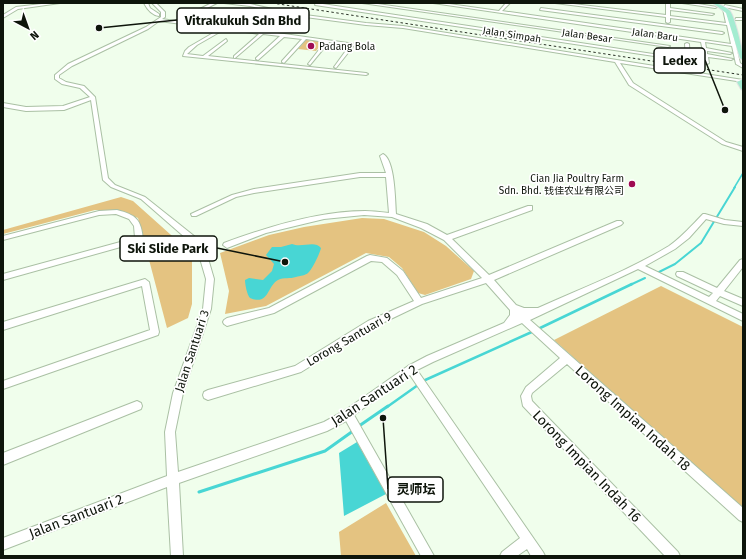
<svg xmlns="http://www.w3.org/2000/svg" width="746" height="559" font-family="'Fira Sans','Noto Sans SC',sans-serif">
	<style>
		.green { fill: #e4c381 }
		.water { fill: #48d6d4 }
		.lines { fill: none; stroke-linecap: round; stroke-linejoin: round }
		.stream-far3 { stroke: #48d6d4; stroke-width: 1.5 }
		.stream-far2 { stroke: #48d6d4; stroke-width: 2 }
		.stream-far1 { stroke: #48d6d4; stroke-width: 2.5 }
		.stream { stroke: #48d6d4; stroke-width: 3 }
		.minor-casing { stroke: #aac0a4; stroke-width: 2 }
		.major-casing { stroke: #e2e3e2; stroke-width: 2 }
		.minor { fill: #fff; fill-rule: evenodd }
		.major { fill: #a4ecd1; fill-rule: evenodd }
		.rail { stroke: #2b3328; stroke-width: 1; stroke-dasharray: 2.5 2.5; stroke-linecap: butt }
		.poi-dot { fill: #9f0b52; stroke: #fff; stroke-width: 1.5 }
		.labels { text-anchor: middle; stroke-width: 3.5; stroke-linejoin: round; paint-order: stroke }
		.far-street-label { font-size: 10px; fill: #0e150b; stroke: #fff }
		.far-poi-label { font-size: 10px; fill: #0e150b; stroke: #fff; text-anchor: start }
		.street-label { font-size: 12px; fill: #0e150b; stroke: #fff }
		.near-street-label { font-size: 14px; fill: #0e150b; stroke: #fff }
		.leader { fill: none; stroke: #0e150b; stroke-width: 1.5 }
		.callout-dot { fill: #0e150b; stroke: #fff; stroke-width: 1.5 }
		.callout { fill: #fff; stroke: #0e150b; stroke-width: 1.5 }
		.callout-label { font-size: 13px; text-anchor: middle; font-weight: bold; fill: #0e150b }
	</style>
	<rect width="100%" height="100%" fill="#f0feec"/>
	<path class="green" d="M306,40L323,42L316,51L298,49Z
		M121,197L133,201L180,243L192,259V304L188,318L167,328L138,218L118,210H95L3,234V230Z
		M362,218L384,219L424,232L446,246L474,271L471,279L425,295L418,293L402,268L389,257L366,253L266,306L225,314L229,291L220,253L269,235L304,227Z
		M661,286L743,327V509L554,340Z
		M386,503L416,556H341L339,532Z"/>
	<path class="water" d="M292,244C302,248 315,240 321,248C320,253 312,270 308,273C306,275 300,276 296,277C290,279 284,277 278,280C267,286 269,306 250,298C247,295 245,284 245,280L249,278L263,280L272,271L274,264L266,255L272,247H281Z
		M357,442L386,494L344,516L339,453Z"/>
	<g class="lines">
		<path class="stream-far3" d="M734,188L743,173"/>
		<path class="stream-far2" d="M659,272L675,264L701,243L735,187
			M630,285L645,278"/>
		<path class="stream-far1" d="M538,329L632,284
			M423,381L534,331
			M387,407L418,385"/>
		<path class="stream" d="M359,426L388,406
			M199,492L325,451L353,431"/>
		<defs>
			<path id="minor" d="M50,3H60L18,9L3,18V15L16,7Z
				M144,3H148L150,8L159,14V16C152,15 147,9 144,3Z
				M152,3H156L165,12V17L162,19L175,21L212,3H217L179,22L263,31L355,44L336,68L334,67L350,45L329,42L310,65L308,64L325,42L306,39L284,63L282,62V61L302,39L284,37L258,60L256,59V58L280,36L263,34L235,58H234V56L259,34L225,29L197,45L187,54L203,56L226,39L227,41L208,56L366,73L368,74L366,75L183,56L185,51L189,47L220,29L159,21L148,29L72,66L59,75V78L66,82L84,86L95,97L108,178L115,185L145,197L194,236L207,255L214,279L211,309L183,393L175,432L178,472L324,422L344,411L408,366L427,356L504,323L510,315V310L486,283L422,304L374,327L301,372L208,400L204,398L203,395L204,392L208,390L295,366L368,321L414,301L397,275L382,262L371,261L274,313L227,326L224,324L223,322L224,320L227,318L269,308L367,256L370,255L387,258L403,271L421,298L482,278L444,240L421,228L392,217L364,215L324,219L266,233L227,248L223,245L224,243C267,227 319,211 365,211C373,211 381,212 389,213L386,177H360L254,193L236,197L196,216H192L191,214L232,195L254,189L360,173H386L380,156L383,154C395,160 395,200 396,214L427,224L447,235L528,206H532V210L452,239L489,275L617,221H621L623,223L621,225L494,280L516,305L524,308H538C582,288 628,271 669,246C682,237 692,225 703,214H705L725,220L743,222V226L724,224L706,219L689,238L675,249L645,266L709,297L713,293L677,276L676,274L677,272H683L717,288L740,260L743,259V267L724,291L743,299V306L720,296L716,301L743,314V321L638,269L530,320L743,508V522L739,520L567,364L532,393L531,396L532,401L678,552L680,556H665L523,406L521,396L526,387L560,358L522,323L433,362L417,370L543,552L545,556H531L527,549L517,556H500L502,552L520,538L410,375L354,415L434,556H421L346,421L327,431L179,483L183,556H171L167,487L3,550V538L167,476L165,432L173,393L203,309L206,279L199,255L188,240L141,199L111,187L103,180L91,100L64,110L26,111L3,107V103L26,107L63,106L90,97L80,88L62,84L55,79V75L68,64L146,27L161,17V12Z
				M224,3L250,4L290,13L366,23L403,26L743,80V82L620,63L633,83L726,142L743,147V151L722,144L629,85L615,62L403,28L366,25L290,15L250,6Z
				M316,3L686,59L685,44L687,43L689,44L690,59L705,61L701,42L433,3H442L499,11L506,3H510L502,11L731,44L727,25L670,18V22L668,23L666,22V17L555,3H565L666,15V3H670V8L714,14L712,15L670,10V16L726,23L723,9L725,8L727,9L740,63L743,65V68L736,64L732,46L705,42L706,48L732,53L730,54L707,51V54L733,59L731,60L708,57L709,63L707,64L315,5Z
				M362,3H371L670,46L668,47Z
				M682,3H692L717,7L715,8Z
				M725,5L743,9V11L724,7Z
				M541,8L722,32L724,33L722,34L540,10Z
				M736,18H743V20H735Z
				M117,210C136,215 141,219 143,239L142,241L3,280V274L135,238L134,226L129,219L116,214L99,215L3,240V236L99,211Z
				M145,279L149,282L159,332L158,335L3,389V381L150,330L142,286L3,330V322Z
				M137,401L141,403L142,406L141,409L3,465V453Z"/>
			<path id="major" d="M713,3C718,3 726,7 730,11C735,18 743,51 743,60L740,58L726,13Z
				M743,79V90L741,89L737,82Z"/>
		</defs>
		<use href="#minor" class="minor-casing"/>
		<use href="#major" class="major-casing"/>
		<use href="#minor" class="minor"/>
		<use href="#major" class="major"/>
		<path class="rail" d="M272,3L743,75"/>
	</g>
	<g class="poi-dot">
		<circle cx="311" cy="46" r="4"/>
		<circle cx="632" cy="184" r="4"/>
	</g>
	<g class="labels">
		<g class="far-street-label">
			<text transform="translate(512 34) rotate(9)" y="4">Jalan Simpah</text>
			<text transform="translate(655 34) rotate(8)" y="4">Jalan Baru</text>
			<text transform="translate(587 35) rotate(8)" y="4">Jalan Besar</text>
		</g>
		<g class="far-poi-label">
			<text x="319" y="50">Padang Bola</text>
			<text x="624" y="182" text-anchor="end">Cian Jia Poultry Farm<tspan x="624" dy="12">Sdn. Bhd. 钱佳农业有限公司</tspan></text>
		</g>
		<g class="street-label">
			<text transform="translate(349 339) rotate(-30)" y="4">Lorong Santuari 9</text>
			<text transform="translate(192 351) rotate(-72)" y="4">Jalan Santuari 3</text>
		</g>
		<g class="near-street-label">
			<text transform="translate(374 395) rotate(-33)" y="5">Jalan Santuari 2</text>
			<text transform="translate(633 418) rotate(42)" y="5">Lorong Impian Indah 18</text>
			<text transform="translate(587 466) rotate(46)" y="5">Lorong Impian Indah 16</text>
			<text transform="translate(76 516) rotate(-21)" y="5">Jalan Santuari 2</text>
		</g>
	</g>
	<path class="leader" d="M99 28L177 20M725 110L705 60M285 262L217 248M383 418L388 489"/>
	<g class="callout-dot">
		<circle cx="99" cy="28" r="4"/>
		<circle cx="725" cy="110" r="4"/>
		<circle cx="285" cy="262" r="4"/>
		<circle cx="383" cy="418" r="4"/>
	</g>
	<g class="callout">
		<rect x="177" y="8" width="132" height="25" rx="4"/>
		<rect x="654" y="48" width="51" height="25" rx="4"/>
		<rect x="120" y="236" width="97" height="25" rx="4"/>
		<rect x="388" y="477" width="55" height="25" rx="4"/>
	</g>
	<g class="callout-label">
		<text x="243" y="25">Vitrakukuh Sdn Bhd</text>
		<text x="680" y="65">Ledex</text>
		<text x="168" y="253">Ski Slide Park</text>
		<text x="416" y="494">灵师坛</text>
	</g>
	<rect width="746" height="559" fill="none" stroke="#0e150b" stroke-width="8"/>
	<g transform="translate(28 28) rotate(139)" stroke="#ffffff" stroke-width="3" paint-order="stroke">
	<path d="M0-3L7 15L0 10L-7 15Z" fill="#0e150b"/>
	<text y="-6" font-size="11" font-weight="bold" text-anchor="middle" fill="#0e150b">N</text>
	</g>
</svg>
